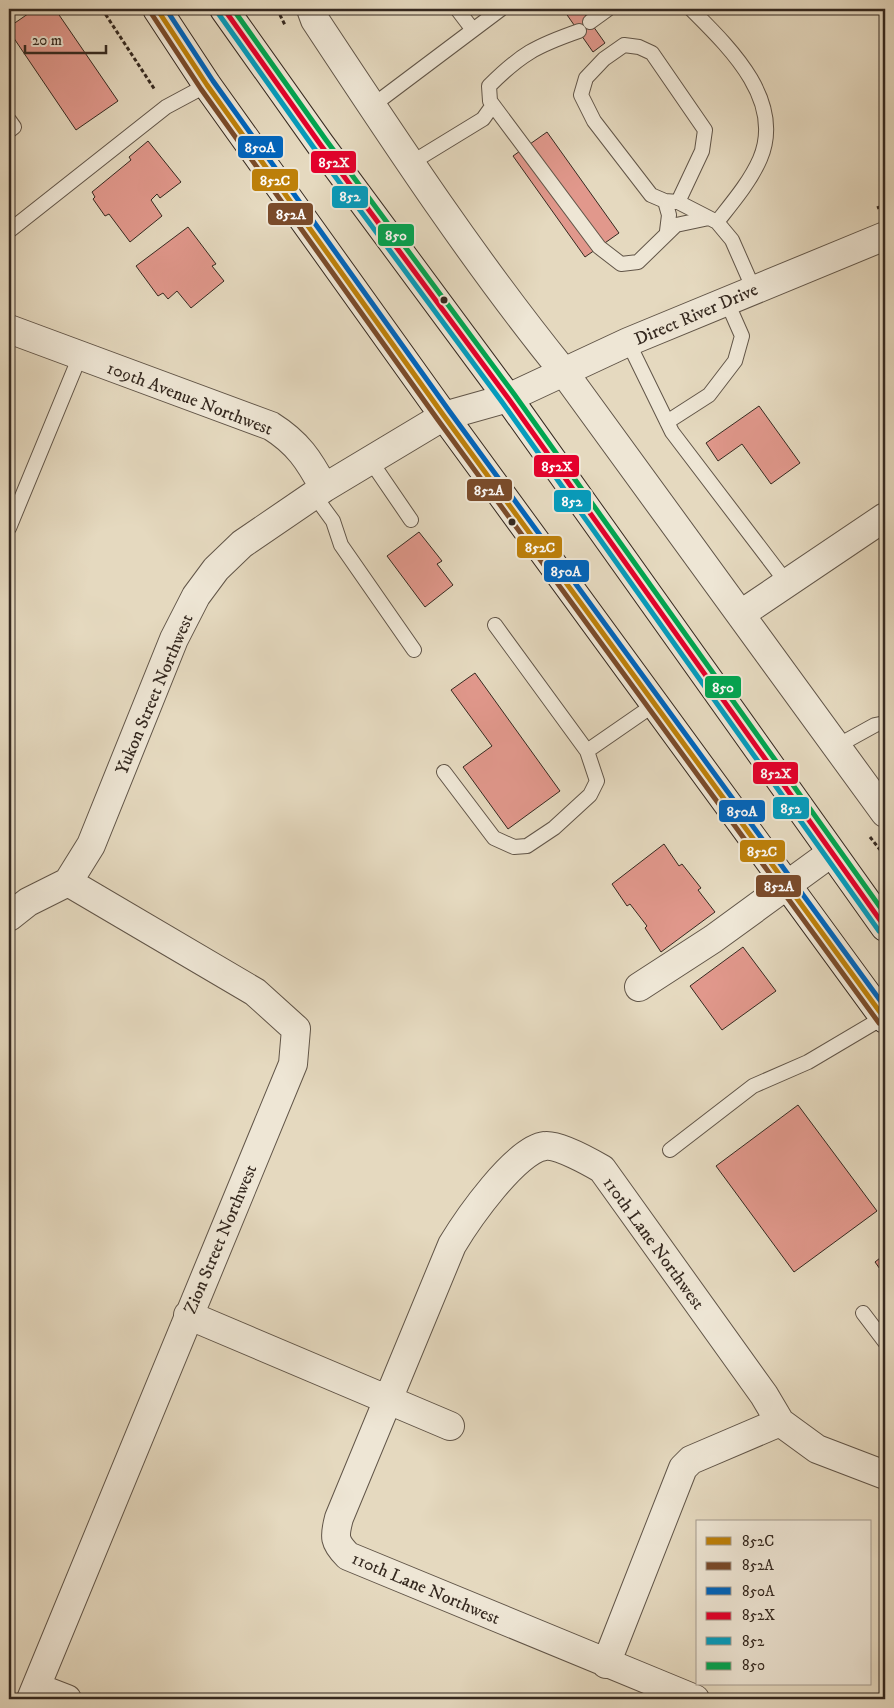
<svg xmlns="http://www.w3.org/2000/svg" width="894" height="1708" font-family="'IM FELL DW Pica',serif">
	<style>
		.building { fill: #e1988c; stroke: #352920 }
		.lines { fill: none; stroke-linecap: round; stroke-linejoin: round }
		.service-casing { stroke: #615548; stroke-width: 16 }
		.minor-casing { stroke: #615548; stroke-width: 30 }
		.secondary-casing { stroke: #352920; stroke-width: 30 }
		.path { stroke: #352920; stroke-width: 3; stroke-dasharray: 4 2.5; stroke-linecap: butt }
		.service { stroke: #eee6d5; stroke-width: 14 }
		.minor { stroke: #eee6d5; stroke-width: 28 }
		.secondary { stroke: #eee6d5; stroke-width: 28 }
		.bus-1-casing { stroke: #eee6d5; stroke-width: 9 }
		.bus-2-casing { stroke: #eee6d5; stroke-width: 9 }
		.bus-3-casing { stroke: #eee6d5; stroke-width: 9 }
		.bus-4-casing { stroke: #eee6d5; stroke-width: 9 }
		.bus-5-casing { stroke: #eee6d5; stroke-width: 9 }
		.bus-6-casing { stroke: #eee6d5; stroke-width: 9 }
		.bus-1 { stroke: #bd800a; stroke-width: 5 }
		.bus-2 { stroke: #7a4b2a; stroke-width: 5 }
		.bus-3 { stroke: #0065bd; stroke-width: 5 }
		.bus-4 { stroke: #e4002b; stroke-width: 5 }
		.bus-5 { stroke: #059cbd; stroke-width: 5 }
		.bus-6 { stroke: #00a651; stroke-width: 5 }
		.bus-dot { fill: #352920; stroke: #eee6d5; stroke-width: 2 }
		.labels { text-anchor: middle; stroke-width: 5; stroke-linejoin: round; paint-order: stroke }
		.street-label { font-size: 18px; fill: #352920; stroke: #eee6d5 }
		.line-badge { stroke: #eee6d5; stroke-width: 2 }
		.badge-label { font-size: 14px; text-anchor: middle; font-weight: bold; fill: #fff }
	</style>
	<rect width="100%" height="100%" fill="#e5d9bf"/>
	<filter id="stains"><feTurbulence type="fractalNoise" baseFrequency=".004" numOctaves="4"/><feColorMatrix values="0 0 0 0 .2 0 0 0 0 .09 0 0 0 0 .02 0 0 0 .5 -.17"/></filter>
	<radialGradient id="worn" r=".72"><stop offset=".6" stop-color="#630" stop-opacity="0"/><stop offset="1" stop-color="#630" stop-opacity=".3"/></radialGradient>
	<path class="building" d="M35,9H55L118,101L76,130L9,31V27Z
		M570,9H581L605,43L593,52L565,12Z
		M547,132L619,233L585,257L513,156Z
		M148,141L181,182L160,198L157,194L151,200L162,216L130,242L109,214L105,216L93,199L95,197L92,192L131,160L129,157Z
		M188,227L216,264L212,266L224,281L191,308L177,291L168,299L163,293L158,296L136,266Z
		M759,406L800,463L771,484L742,444L718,461L706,443Z
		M419,532L442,561L437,564L453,585L425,607L387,556Z
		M475,673L560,791L508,829L463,767L492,746L451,690Z
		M664,844L679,866L682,864L701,888L698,890L715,912L661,952L645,928L647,926L630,904L627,906L612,884Z
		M743,947L776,991L722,1030L690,986Z
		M798,1105L877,1211L794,1272L716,1166Z
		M885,1254V1276L875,1262Z"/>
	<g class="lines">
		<defs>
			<path id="service" d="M457,9L473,30
				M691,9C729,47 785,100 760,159C750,182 732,203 717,222
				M590,22L608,9
				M579,31C536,46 521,54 489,86L490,101L599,247L621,264L638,262L676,225L709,218
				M372,106L501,9
				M9,120L14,127L9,131
				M411,163L483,119L493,105
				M665,201L669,215L667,231
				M678,202L702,151L705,130L652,53L639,47L624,45L604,59L586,78L581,95L594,121L651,195L665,201L678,202L717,222L732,240L754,290
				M9,231L166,107L207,85
				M628,342L672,432L787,583
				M667,422L709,395L735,361L742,336L727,302
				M370,460L411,520
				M314,495L333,521L341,545L414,650
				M9,528L80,356
				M495,625L587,751L655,704
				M837,746L875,725L885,723
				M444,772L494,838L514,847L527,846L554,828L590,795L597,781L587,751
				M670,1150L753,1086L808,1062L884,1017
				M863,1313L885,1342"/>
			<path id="minor" d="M311,9L315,20C393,138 473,260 563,371L885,813
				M9,329L271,426C298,443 309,460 324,488
				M741,614L885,517
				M9,917L28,902L68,882L91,845L174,639L196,596L216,569L242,544L324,488L444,416L508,398L628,342L885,236
				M639,987L713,939L831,853
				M188,1315L450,1426
				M606,1664L683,1468L691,1460L780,1422
				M36,1687L67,1699
				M31,1699L293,1064L296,1029L255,992L68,882
				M695,1699L348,1556C334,1542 334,1537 339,1518L452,1245C467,1220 516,1149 545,1146C558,1144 590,1162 602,1169L764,1395L780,1422L817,1449L885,1475"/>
			<path id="secondary" d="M157,9L207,85L444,416L885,1019
				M224,9L320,144L508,398L885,927"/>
		</defs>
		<use href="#service" class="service-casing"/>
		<use href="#minor" class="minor-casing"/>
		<use href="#secondary" class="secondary-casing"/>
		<path class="path" d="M102,9L155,90
			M277,9L285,25
			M877,208L885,205
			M870,837L885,856"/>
		<use href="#service" class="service"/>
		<use href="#minor" class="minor"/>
		<use href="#secondary" class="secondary"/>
		<defs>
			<path id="bus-1" d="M157,9L207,85L444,416L885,1019"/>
			<path id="bus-2" d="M151,13L201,89L438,420L879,1023"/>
			<path id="bus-3" d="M166,9L213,81L450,412L885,1007"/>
			<path id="bus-4" d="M224,9L320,144L508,398L885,927"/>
			<path id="bus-5" d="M218,13L314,148L502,402L879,931"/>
			<path id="bus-6" d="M233,9L326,140L514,394L885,914"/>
		</defs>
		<use href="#bus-1" class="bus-1-casing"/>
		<use href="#bus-2" class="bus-2-casing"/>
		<use href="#bus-3" class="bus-3-casing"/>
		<use href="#bus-4" class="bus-4-casing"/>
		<use href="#bus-5" class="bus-5-casing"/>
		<use href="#bus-6" class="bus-6-casing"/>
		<use href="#bus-1" class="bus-1"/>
		<use href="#bus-2" class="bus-2"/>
		<use href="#bus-3" class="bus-3"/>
		<use href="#bus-4" class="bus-4"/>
		<use href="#bus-5" class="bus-5"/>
		<use href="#bus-6" class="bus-6"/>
	</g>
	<g class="bus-dot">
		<circle cx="444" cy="300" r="4.5"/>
		<circle cx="512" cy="522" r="4.5"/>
	</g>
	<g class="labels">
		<g class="street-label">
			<text transform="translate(696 314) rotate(-23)" y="6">Direct River Drive</text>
			<text transform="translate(190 398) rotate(21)" y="6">109th Avenue Northwest</text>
			<text transform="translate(154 694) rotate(-67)" y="6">Yukon Street Northwest</text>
			<text transform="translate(220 1239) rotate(-67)" y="6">Zion Street Northwest</text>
			<text transform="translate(654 1243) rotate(54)" y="6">110th Lane Northwest</text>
			<text transform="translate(426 1588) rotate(23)" y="6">110th Lane Northwest</text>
		</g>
	</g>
	<g class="line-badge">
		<rect x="237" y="135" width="47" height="24" rx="5" fill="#0065bd"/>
		<rect x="310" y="150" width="47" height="24" rx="5" fill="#e4002b"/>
		<rect x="251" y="168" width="48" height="24" rx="5" fill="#bd800a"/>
		<rect x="331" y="185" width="38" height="24" rx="5" fill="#059cbd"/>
		<rect x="267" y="202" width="47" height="24" rx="5" fill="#7a4b2a"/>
		<rect x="377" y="223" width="38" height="24" rx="5" fill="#00a651"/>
		<rect x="533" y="454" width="47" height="24" rx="5" fill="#e4002b"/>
		<rect x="466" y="478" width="47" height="24" rx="5" fill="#7a4b2a"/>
		<rect x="553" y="489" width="39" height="24" rx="5" fill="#059cbd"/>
		<rect x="516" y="535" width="47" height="24" rx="5" fill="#bd800a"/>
		<rect x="543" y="559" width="47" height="24" rx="5" fill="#0065bd"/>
		<rect x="704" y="675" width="38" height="24" rx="5" fill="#00a651"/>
		<rect x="752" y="761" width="47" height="24" rx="5" fill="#e4002b"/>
		<rect x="772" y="796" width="38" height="24" rx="5" fill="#059cbd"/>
		<rect x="718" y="799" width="48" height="24" rx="5" fill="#0065bd"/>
		<rect x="739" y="839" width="47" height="24" rx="5" fill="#bd800a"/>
		<rect x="755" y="874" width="47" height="24" rx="5" fill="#7a4b2a"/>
	</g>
	<g class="badge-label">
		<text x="260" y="152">850A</text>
		<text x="334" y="167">852X</text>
		<text x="275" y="185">852C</text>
		<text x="350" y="201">852</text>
		<text x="291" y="219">852A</text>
		<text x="396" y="240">850</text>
		<text x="557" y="471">852X</text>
		<text x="489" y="495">852A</text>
		<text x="572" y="506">852</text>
		<text x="540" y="552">852C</text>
		<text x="566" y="576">850A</text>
		<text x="723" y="692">850</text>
		<text x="776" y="778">852X</text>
		<text x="791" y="813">852</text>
		<text x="742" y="816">850A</text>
		<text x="762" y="856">852C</text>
		<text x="779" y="891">852A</text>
	</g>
	<rect width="894" height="1708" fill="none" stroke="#e5d9bf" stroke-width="30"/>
	<rect x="10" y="10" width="874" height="1688" fill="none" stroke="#352920" stroke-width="2.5"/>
	<rect x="15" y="15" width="864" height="1678" fill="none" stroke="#352920"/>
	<rect x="696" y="1520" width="175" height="165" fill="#eee6d5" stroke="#a49a8d"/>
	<rect x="706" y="1537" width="25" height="8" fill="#bd800a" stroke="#a49a8d"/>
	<text x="742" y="1546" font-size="15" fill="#352920">852C</text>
	<rect x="706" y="1562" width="25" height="8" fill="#7a4b2a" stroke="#a49a8d"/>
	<text x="742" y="1570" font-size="15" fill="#352920">852A</text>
	<rect x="706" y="1587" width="25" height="8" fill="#0065bd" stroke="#a49a8d"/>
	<text x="742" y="1596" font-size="15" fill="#352920">850A</text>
	<rect x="706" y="1612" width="25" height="8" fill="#e4002b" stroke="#a49a8d"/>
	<text x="742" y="1620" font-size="15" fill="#352920">852X</text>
	<rect x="706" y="1637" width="25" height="8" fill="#059cbd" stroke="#a49a8d"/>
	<text x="742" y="1646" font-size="15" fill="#352920">852</text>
	<rect x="706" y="1662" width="25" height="8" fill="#00a651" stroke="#a49a8d"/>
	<text x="742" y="1670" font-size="15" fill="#352920">850</text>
	<path d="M25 45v8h81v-8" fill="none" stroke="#352920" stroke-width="2.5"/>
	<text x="32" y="45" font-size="15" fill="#352920" stroke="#eee6d5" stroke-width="4" paint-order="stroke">20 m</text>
	<rect width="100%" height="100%" filter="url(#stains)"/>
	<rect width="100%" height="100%" fill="url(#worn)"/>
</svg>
